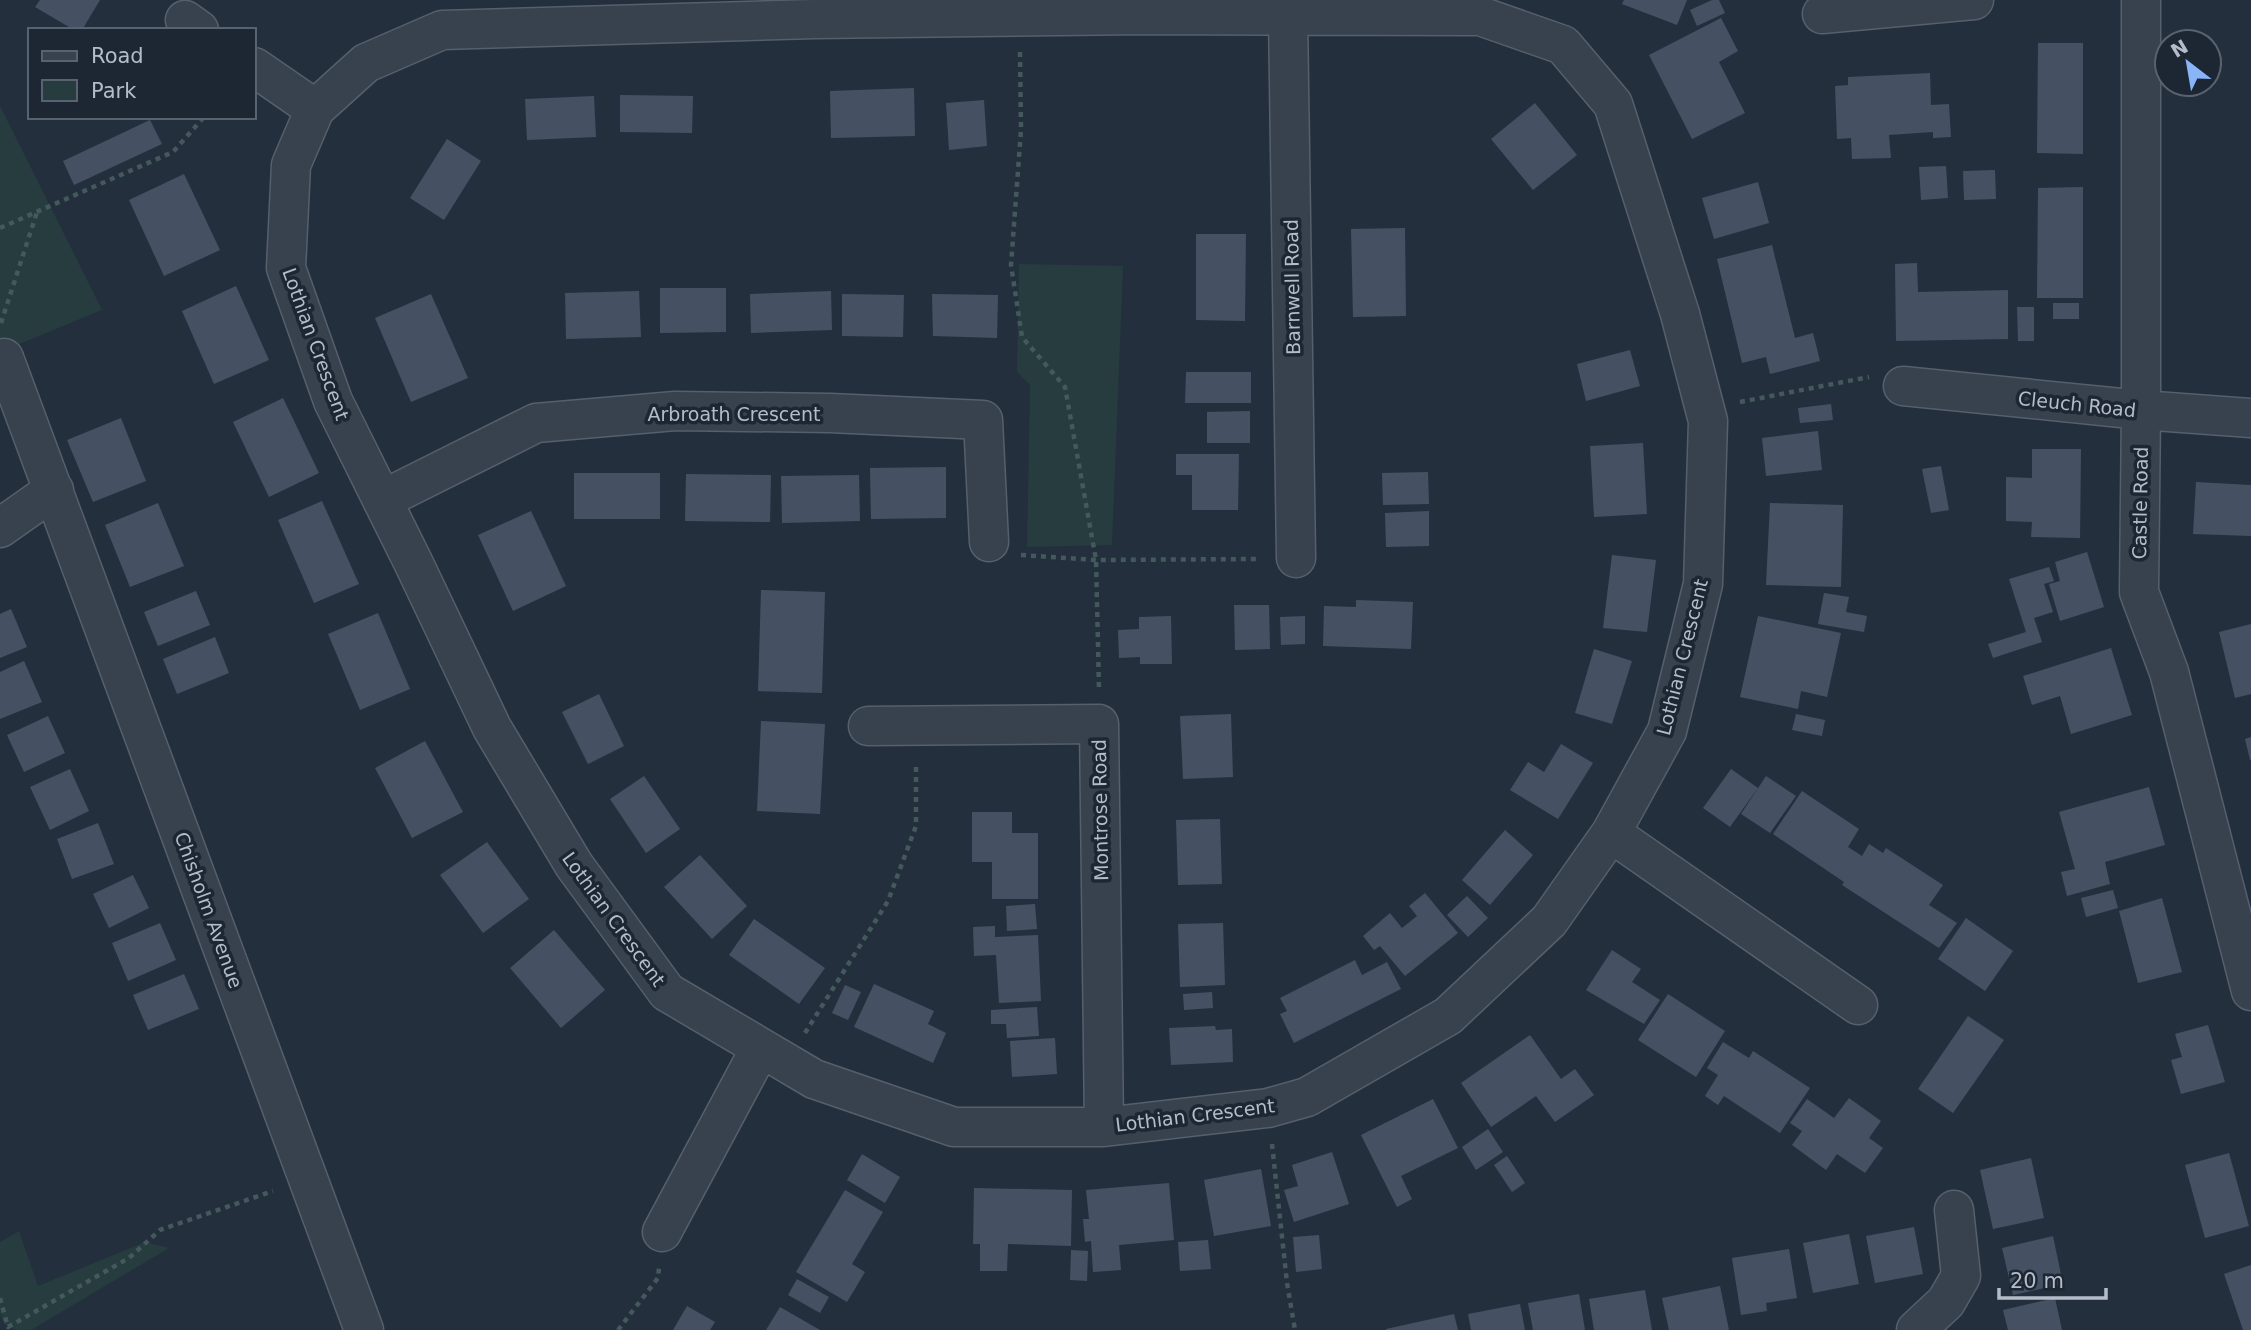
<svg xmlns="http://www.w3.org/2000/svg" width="2251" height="1330" font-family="'DejaVu Sans',sans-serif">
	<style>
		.green { fill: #263c3f }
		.building { fill: #455162 }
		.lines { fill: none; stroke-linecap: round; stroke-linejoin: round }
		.minor-casing { stroke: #565f6c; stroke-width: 41 }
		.path { stroke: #44595c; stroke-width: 4.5; stroke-dasharray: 5 5; stroke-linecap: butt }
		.minor { stroke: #38414e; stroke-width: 38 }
		.labels { text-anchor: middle; stroke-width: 7; stroke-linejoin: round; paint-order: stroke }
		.street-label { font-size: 19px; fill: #b4bcc9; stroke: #1d2633 }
	</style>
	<rect width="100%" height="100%" fill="#242f3e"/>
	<path class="green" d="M0,106L102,310L0,352Z
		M1019,264L1123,266L1112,545L1027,547L1030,385L1017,372Z
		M19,1231L38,1286L145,1242L169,1248L31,1330H16L4,1324L0,1313V1242Z"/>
	<path class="building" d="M40,0H100L82,30H74L35,7Z
		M1624,0H1687L1677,25L1622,4Z
		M1712,0H1719L1725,13L1697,26L1690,10Z
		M1721,18L1738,51L1719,62L1745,113L1692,139L1649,55Z
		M2038,43H2083V154L2037,153Z
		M1930,73L1931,105L1949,104L1951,137L1933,138V132L1889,135L1891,158L1852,159L1851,138L1837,139L1835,86L1848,85V77Z
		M914,88L915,136L831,138L830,91Z
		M620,95L693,96L692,133L620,132Z
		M594,96L596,137L527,140L525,99Z
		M984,100L987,146L949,150L946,103Z
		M1535,103L1577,155L1533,190L1491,139Z
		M150,120L162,144L74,185L63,161Z
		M447,139L481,161L444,220L410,198Z
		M1946,166L1948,198L1921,200L1919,167Z
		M1995,170L1996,199L1964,200L1963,171Z
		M184,174L220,250L164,276L129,200Z
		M1758,182L1769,223L1714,239L1702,198Z
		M2083,187V298H2037L2038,188Z
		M1405,228L1406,316L1353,317L1351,229Z
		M1196,234H1246L1245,321L1196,320Z
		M1772,245L1795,338L1813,333L1820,361L1770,374L1766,357L1742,363L1717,259Z
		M1917,263L1918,292L2008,290V339L1896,341L1895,264Z
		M236,286L269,360L214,384L182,311Z
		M660,288H726V332L660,333Z
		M639,291L641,337L566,339L565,293Z
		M831,291L832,330L751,333L750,294Z
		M431,294L468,378L411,402L375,318Z
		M842,294L904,295L903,337L842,336Z
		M932,294L998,295L997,338L933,336Z
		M2053,303H2079V319H2053Z
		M2017,307H2034V341H2018Z
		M1630,350L1640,386L1586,401L1577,364Z
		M1186,372H1251V403H1185Z
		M283,398L319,473L269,497L233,422Z
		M1831,404L1833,420L1800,423L1798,408Z
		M1250,411V443H1207V412Z
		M121,418L146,481L93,502L67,440Z
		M1818,431L1822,470L1766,476L1762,438Z
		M1643,443L1647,514L1594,517L1590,446Z
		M2032,449H2081L2080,538L2031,537L2032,522L2006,521V477L2032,478Z
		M1176,454H1239L1238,510H1192V475H1176Z
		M1941,466L1949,510L1931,513L1922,469Z
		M946,467V518L871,519L870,468Z
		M1428,472L1429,504L1383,505L1382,473Z
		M574,473H660V519H574Z
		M686,474L771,475L770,522L685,521Z
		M859,475L860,521L782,523L781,476Z
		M2196,482L2251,485V536L2193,534Z
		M322,501L359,584L314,603L278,520Z
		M158,503L184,566L130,587L105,525Z
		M1770,503L1843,505L1841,587L1766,585Z
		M531,511L566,586L513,611L478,535Z
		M1429,511V546L1386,547L1385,513Z
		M2087,552L2104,607L2060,621L2049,584L2060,581L2055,562Z
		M1612,555L1656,560L1647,632L1603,628Z
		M2049,567L2054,581L2044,584L2053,612L2034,618L2042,642L1993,658L1988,644L2026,632L2009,579Z
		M761,590L825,592L822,693L758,691Z
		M196,591L210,625L158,646L144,612Z
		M1824,593L1849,597L1846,612L1867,616L1864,632L1818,624Z
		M1356,600L1413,602L1411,649L1323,646L1324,606L1356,607Z
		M1234,605H1269L1270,649L1235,650Z
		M11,609L27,647L0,658V614Z
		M378,613L410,689L360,710L328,634Z
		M1171,616L1172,664H1140V657L1119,658L1118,630L1139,629V617Z
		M1305,616V644L1281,645L1280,617Z
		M1758,616L1841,633L1827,697L1801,691L1798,709L1740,697Z
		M2251,624V694L2235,698L2219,632Z
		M215,637L229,673L177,694L163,659Z
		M2111,648L2132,715L2071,734L2060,696L2032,705L2023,676Z
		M1594,649L1632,661L1612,724L1575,713Z
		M24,661L42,702L0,719V672Z
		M599,694L624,746L588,764L562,712Z
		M1231,714L1233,777L1183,779L1180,716Z
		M1796,714L1825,720L1822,736L1792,730Z
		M48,716L65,753L24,772L7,735Z
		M761,721L825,724L820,814L757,811Z
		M2251,737V760H2250L2245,739Z
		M425,741L463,812L412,838L375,768Z
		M1561,744L1593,763L1558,819L1510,790L1528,762L1544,772Z
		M70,769L89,811L50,830L30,787Z
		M1731,769L1758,788L1730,827L1703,808Z
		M644,776L680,829L646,853L610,799Z
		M1766,776L1796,796L1770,833L1741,814Z
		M2149,787L2165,845L2105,862L2110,884L2067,896L2061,872L2075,869L2059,812Z
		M1802,791L1859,829L1848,847L1862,856L1869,844L1883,853L1886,848L1943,885L1929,905L1957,923L1939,948L1842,885L1844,882L1773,834Z
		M972,812H1012V833H1038V899H992V862H972Z
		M1220,819L1222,884L1178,885L1176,820Z
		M98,823L114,864L72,879L57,839Z
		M1505,830L1533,855L1490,905L1462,880Z
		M487,842L529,899L483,933L440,875Z
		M700,855L747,906L712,939L664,887Z
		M133,875L149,908L109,928L93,894Z
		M2113,890L2118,908L2086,917L2081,898Z
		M1425,893L1458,933L1405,976L1380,946L1374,950L1363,936L1390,913L1402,928L1417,916L1409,906Z
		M1467,896L1488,918L1468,937L1447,915Z
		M2162,898L2182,972L2138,983L2119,911Z
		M1035,904L1037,929L1007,931L1006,906Z
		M1966,918L2013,951L1985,991L1938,959Z
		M754,919L825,968L799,1004L729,955Z
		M160,923L176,960L128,981L112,943Z
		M1223,923L1225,985L1180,987L1178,924Z
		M995,926V937L1038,935L1041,1001L999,1003L996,955L974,956L973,927Z
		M554,930L605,990L561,1028L510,968Z
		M1612,950L1641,969L1632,982L1660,1000L1644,1024L1586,990Z
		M1355,960L1362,975L1387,962L1401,989L1294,1043L1280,1014L1287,1011L1280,998Z
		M184,974L199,1009L148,1030L133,995Z
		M874,984L934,1011L928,1024L946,1033L933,1063L854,1027Z
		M845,985L861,992L848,1020L832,1013Z
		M1212,992L1213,1008L1184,1010L1183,994Z
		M1668,994L1725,1031L1696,1077L1638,1040Z
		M1037,1007L1039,1036L1007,1038L1006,1024H991V1010Z
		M1968,1016L2004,1040L1953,1113L1918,1089Z
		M2208,1025L2225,1082L2181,1094L2171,1060L2182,1057L2175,1034Z
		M1215,1026L1216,1030L1232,1029L1233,1062L1171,1065L1169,1028Z
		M1530,1035L1561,1079L1575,1069L1594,1095L1555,1122L1536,1096L1491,1127L1461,1083Z
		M1055,1038L1057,1074L1012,1077L1010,1041Z
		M1723,1042L1749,1058L1753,1051L1810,1088L1780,1133L1724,1096L1718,1105L1705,1096L1718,1075L1707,1068Z
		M1849,1098L1881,1121L1869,1138L1883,1148L1865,1173L1837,1154L1826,1170L1792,1145L1802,1131L1790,1123L1807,1099L1834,1118Z
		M1433,1099L1458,1148L1401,1176L1412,1199L1397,1207L1361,1135Z
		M1488,1129L1503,1152L1476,1170L1462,1147Z
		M1332,1152L1349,1204L1294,1222L1284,1190L1298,1186L1292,1165Z
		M2229,1153L2249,1226L2205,1238L2185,1165Z
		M862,1154L900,1177L885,1203L847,1180Z
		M1507,1156L1525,1183L1512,1192L1494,1165Z
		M2031,1158L2044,1218L1993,1229L1980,1170Z
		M1261,1169L1271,1226L1214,1236L1204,1180Z
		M1169,1183L1174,1240L1119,1245L1121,1270L1093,1272L1091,1241L1085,1242L1083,1219H1089L1086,1190Z
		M974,1188L1072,1190L1071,1246L1008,1244L1007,1271H980V1244H973Z
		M845,1190L883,1212L852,1264L865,1272L847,1302L796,1272Z
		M1914,1227L1923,1274L1875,1283L1866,1236Z
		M1849,1234L1859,1284L1813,1293L1803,1243Z
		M1319,1235L1322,1269L1296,1272L1293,1237Z
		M2053,1236L2063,1284L2013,1295L2002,1248Z
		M1208,1240L1211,1269L1180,1271L1178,1242Z
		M1789,1249L1797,1298L1766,1303L1767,1311L1741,1315L1732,1258Z
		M1071,1250L1088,1251L1087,1281L1070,1280Z
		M2251,1265V1330H2243L2224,1274Z
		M797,1279L829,1297L820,1313L788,1295Z
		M1720,1286L1729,1330H1669L1662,1298Z
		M1645,1290L1652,1330H1594L1589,1299Z
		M1579,1294L1585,1330H1533L1528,1303Z
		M2055,1298L2062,1330H2008L2003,1310Z
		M1520,1304L1525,1330H1471L1468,1314Z
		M687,1306L715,1322L710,1330H673Z
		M780,1307L820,1330H766Z
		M1454,1314L1458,1330H1386V1329Z"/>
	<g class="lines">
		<defs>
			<path id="minor" d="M2141,0V410L2139,592L2169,672L2251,991
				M1822,14L1974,0
				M1141,15L1480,16L1563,45L1613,104L1680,314L1708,421L1703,584L1667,731L1611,833L1549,921L1448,1016L1307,1097L1268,1108L1104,1127H954L814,1079L667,992L574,865L492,728L414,564L333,401L286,268L291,165L315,109L366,63L442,30L815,19Z
				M1288,15L1296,558
				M185,20L199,30
				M254,67L315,109
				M4,358L364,1330
				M1903,386L2141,410L2251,418
				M382,500L536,423L675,411L830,413L983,420L989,542
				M0,528L54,490
				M868,726L1099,724L1104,1127
				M1611,833L1858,1005
				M662,1232L760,1049
				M1916,1330L1946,1302L1961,1276L1954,1210"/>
		</defs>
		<use href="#minor" class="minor-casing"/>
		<path class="path" d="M1020,52L1021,130L1011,265L1022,337L1065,387L1096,560L1099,689
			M0,228L173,152L204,117
			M1,323L37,212
			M1740,402L1869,377
			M1021,555L1096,560L1260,559
			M805,1033L888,901L916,826V763
			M1272,1144L1287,1283L1295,1330
			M0,1298L8,1327L129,1258L160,1230L273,1191
			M618,1330L658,1278L659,1268"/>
		<use href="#minor" class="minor"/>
	</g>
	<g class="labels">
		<g class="street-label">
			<text transform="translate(1292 287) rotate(-91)" y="7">Barnwell Road</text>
			<text transform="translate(316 344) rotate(70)" y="7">Lothian Crescent</text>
			<text transform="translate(2077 404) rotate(6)" y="7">Cleuch Road</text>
			<text x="734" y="421">Arbroath Crescent</text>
			<text transform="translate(2140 503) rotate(-89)" y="7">Castle Road</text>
			<text transform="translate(1682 657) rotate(-76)" y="7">Lothian Crescent</text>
			<text transform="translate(1100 810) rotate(-91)" y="7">Montrose Road</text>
			<text transform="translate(209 910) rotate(70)" y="7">Chisholm Avenue</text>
			<text transform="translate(614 919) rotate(54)" y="7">Lothian Crescent</text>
			<text transform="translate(1195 1115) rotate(-7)" y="7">Lothian Crescent</text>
		</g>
	</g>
	<rect x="28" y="28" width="228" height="91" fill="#1d2633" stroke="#59626f" stroke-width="2"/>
	<rect x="42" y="51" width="35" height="10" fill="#38414e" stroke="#59626f" stroke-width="2"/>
	<text x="91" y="63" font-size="21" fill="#b4bcc9">Road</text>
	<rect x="42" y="80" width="35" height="21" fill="#263c3f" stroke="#59626f" stroke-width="2"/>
	<text x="91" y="98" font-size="21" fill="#b4bcc9">Park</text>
	<g transform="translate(2188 63) rotate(329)"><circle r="33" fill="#1d2633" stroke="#59626f" stroke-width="2"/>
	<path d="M0-5L12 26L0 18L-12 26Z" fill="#8ab4f8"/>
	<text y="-10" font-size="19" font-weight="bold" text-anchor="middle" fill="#b4bcc9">N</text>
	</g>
	<path d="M1999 1288v10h107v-10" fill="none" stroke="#b4bcc9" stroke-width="3.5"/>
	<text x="2010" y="1288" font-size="21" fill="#b4bcc9" stroke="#1d2633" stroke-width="5" paint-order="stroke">20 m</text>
</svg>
